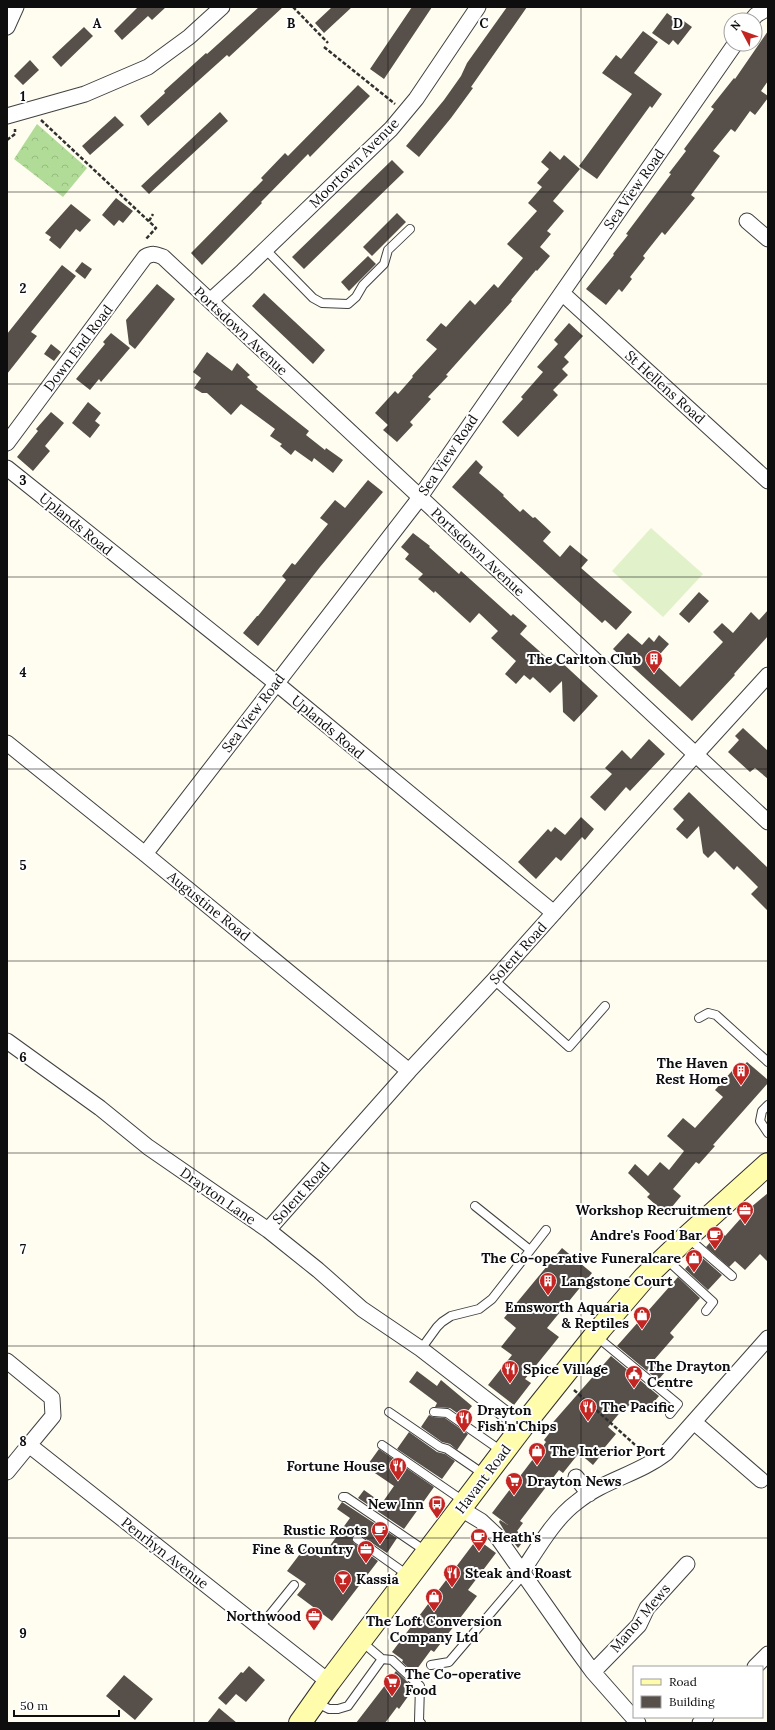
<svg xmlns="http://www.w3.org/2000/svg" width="775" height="1730" font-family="Lora,serif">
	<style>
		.forest { fill: url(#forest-crowns) }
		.pitch { fill: #e1f2ca }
		.building { fill: #57504a }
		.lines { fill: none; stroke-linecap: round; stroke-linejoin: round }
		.lane-casing { stroke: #414141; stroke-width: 10 }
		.street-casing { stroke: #414141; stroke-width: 17 }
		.secondary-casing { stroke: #303030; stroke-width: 24 }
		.path { stroke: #303030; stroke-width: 2.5; stroke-dasharray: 4 2; stroke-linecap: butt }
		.lane { stroke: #fff; stroke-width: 8 }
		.street { stroke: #fff; stroke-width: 15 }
		.secondary { stroke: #fffcab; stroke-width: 22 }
		.grid { fill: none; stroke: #0e0e0e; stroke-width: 1; stroke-opacity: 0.55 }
		.labels { text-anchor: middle; stroke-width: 4; stroke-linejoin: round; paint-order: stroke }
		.street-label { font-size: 14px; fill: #0e0e0e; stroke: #fff }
		.poi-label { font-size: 14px; font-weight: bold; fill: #0e0e0e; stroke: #fff; text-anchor: end }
		.grid-label { font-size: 13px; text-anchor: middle; font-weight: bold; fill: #0e0e0e; stroke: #fff; stroke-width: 4; stroke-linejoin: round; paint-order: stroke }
	</style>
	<defs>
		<pattern id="forest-crowns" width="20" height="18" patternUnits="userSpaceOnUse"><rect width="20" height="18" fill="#b1dc97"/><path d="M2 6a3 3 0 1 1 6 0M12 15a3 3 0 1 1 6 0" fill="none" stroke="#97bc81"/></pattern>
	</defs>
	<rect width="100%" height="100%" fill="#fffdf0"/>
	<path class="forest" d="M37,124L87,168L63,197L14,159Z"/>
	<path class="pitch" d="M651,528L703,574L663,617L612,571Z"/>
	<path class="building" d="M138,7H166L152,20L148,16L122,40L114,31Z
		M259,7H283L229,57L227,55L148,126L140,116L165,93L164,91L206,53L207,54Z
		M332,7H352L324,33L315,23Z
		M412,7H432L384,79L370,69Z
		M507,7H527L471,87L473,88L451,118L419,157L406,146L444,100L461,76L467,63Z
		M667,13L679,22L681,19L692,27L678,45L673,40L669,45L652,33Z
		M84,27L93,36L61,67L52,57Z
		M643,31L658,42L634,73L662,94L652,108L650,106L597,179L579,166L632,94L602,73L616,55L621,59Z
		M768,31V81L761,91L768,96V98L755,115L750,111L735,132L731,129L713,151L720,156L691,195L695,198L665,235L662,232L643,256L645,258L630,277L632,279L622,292L619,289L606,305L586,289L614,255L613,254L628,235L626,234L671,174L669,173L686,151L684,149L714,109L711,107L734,78L735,79Z
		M30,60L39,70L23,85L14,76Z
		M358,85L370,96L310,157L308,154L261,202L262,203L202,265L191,253L263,180L261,178L285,153L288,156Z
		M220,112L228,121L149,194L141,186Z
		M115,116L124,125L90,155L82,146Z
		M550,151L560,160L564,155L580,169L553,201L564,211L547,231L551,234L540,247L550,256L537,271L536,270L511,300L512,301L446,375L448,376L428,397L431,399L410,422L413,425L397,442L383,430L388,425L375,413L395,391L398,394L413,377L412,376L437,349L426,340L441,323L446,327L470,300L475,305L494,284L498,288L523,258L507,244L537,211L528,203L542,187L537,183L549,169L541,162Z
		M392,160L404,172L304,269L292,257Z
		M116,198L133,211L123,223L119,220L114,226L102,215Z
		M71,204L91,220L80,232L76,229L60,249L49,240L51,237L45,233Z
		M397,213L406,222L372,256L363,247Z
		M368,256L376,264L349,291L341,282Z
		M82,262L92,269L85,279L75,271Z
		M62,265L76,276L31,332L37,336L7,374V334Z
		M157,284L175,299L135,349L129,344L126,320Z
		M264,293L325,350L313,364L252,306Z
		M569,323L583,336L564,357L569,362L562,369L568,375L553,390L558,395L518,437L502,422L523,399L521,397L543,372L537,367L558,344L554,340Z
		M111,333L130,348L101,382L99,379L90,390L76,379L105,344L103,342Z
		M51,344L61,352L54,361L44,354Z
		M207,352L232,371L237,363L250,375L247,377L258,387L256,389L309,431L306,435L325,450L326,448L343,460L333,473L314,458L312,462L295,450L291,455L280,446L282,444L270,436L275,429L241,404L231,415L207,393H202L194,388L201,378L193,372Z
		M88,402L101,413L95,421L100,425L90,438L72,423Z
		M51,412L64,423L45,446L50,451L33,471L17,457L38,431L36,429Z
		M476,460L483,467L479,473L504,495L503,496L520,512L523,509L533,518L535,517L551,532L543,541L560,557L570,545L588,560L581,568L632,612L616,630L605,620L602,623L452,487Z
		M368,480L383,492L320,567L258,646L243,633L257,616H258L286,580L282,576L292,563L295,565L328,524L320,518L335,500L345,508Z
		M413,533L430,546L429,547L459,574L461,571L511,616L513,614L527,626L520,634L554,664L558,659L598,696L574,722L563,712L562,681L550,693L533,677L530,680L524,675L516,684L505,674L516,661L491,638L498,631L479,613L470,623L435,591L434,593L418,579L423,574L405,559L409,554L401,547Z
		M699,592L709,601L689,623L679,614Z
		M768,610V636L734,674L735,675L692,721L613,649L628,633L642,645L649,637L654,642L659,635L669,644L653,662L680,687L723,642L713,632L722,623L733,633L751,612L759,620Z
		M743,728L768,751V779L755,768L750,772L728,752L739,740L735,736Z
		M649,739L665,754L630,791L626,787L605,811L590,797L612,774L605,768L622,750L631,759Z
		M689,792L768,868V911L751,894L758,887L737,866L734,870L715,851L708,858L703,853L699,826L687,839L676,829L684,820L673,809Z
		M581,817L594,829L585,840L582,837L561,861L556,857L536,879L518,862L548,829L551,832L555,827L565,835Z
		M740,1062L743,1066L747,1062L768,1080V1083L713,1145L715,1146L699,1164L696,1162L673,1189L681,1196L666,1214L647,1197L650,1194L628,1173L635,1164L648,1176L660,1162L669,1170L684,1151L667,1136L683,1118L695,1128L723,1097L715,1090Z
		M768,1193V1262L760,1254L745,1270L735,1261L729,1267L706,1247L720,1231L725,1236L750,1208Z
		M562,1248L592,1273L547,1328L559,1337L525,1379L531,1383L514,1405L488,1385L512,1355L501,1347L516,1328L504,1318Z
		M698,1254L722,1275L708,1290L685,1269Z
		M678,1277L700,1298L670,1333L674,1337L654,1360L666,1371L658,1380L617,1346Z
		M611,1356L659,1396L649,1408L646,1406L641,1411L631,1403L624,1411L622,1410L608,1427L616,1434L600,1453L601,1455L593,1465L579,1453L563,1473L559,1470L520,1521L523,1523L517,1531L526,1538L518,1548L511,1539L510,1540L499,1522L500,1520L508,1525L492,1513L546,1442L544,1440L551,1431L548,1428Z
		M417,1371L437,1386L441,1380L472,1406L463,1417L450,1408L435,1407L437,1403L409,1382Z
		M429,1415L433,1417L445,1418L468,1434L457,1450L450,1444L442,1442L421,1427Z
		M409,1432L437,1452L445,1454L455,1461L442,1479L397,1449Z
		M379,1449L434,1487L404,1529L358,1498L364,1490L382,1503L394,1486L366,1467Z
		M342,1502L397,1538L387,1553L360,1535L357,1534L353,1536L352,1539L354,1543L378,1561L332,1621L297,1595L306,1584L287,1571L306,1546L321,1558L350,1518L337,1509Z
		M477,1539L496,1553L468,1590L477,1596L434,1652L431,1650L414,1673L402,1662L403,1660L392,1652Z
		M249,1666L265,1680L246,1702L236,1694L226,1705L218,1698L241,1672L243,1673Z
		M396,1671L414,1688L399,1709L397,1707L385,1723H356Z
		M124,1675L153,1699L135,1720L106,1696Z
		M219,1708L237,1723H207Z"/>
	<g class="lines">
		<defs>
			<path id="lane" d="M266,250L313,298L322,303L348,304L356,297L363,285L384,264L388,250L410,229
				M494,980L569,1047L605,1006
				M699,1018L708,1013L716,1015L768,1062
				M768,1105L762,1111L760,1121L768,1133
				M475,1206L530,1250
				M688,1238L732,1276
				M666,1259L713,1302L706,1311
				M596,1336L678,1404L670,1414
				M421,1349L437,1327L442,1322L451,1316L479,1309L492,1299L546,1230
				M389,1412L440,1447L447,1449L485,1475
				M434,1412L447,1413L503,1452
				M382,1445L465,1502
				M343,1497H346L427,1552
				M357,1539L409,1576
				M260,1627L294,1585
				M382,1659L392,1660L420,1686L419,1721L421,1723
				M431,1665L449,1662L524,1574
				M315,1702L329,1709H338L348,1706L382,1659L361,1641"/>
			<path id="street" d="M752,20L756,15L768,8
				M7,27L16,7
				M7,116L85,94L148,67L189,37L222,7
				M747,221L768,239
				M562,293L768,481
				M210,301L243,271L391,129L416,99L478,7
				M7,443L145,257C152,253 156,254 163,257L768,822
				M7,468L276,683L554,913
				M7,743L145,854L409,1071
				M145,854L415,504L735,44
				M7,1041L100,1108L148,1147L268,1230L318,1270L362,1309L421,1349L522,1427
				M268,1230L409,1071L494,980L696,754L768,675
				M7,1361L52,1398L53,1416L29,1445
				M694,1422L761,1480
				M7,1472L29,1445L329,1682
				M576,1477L589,1494
				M461,1509L481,1521L496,1535L574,1646L593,1672L638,1723
				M522,1572C538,1548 554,1519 577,1502C604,1480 639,1474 666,1453L768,1338
				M755,1667L768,1654
				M593,1672L639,1625L647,1608L687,1564
				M700,1723L706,1717"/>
			<path id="secondary" d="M300,1723L329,1682L522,1427L601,1328L644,1278L687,1237L768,1164"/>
		</defs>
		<use href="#lane" class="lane-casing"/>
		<use href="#street" class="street-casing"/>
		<use href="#secondary" class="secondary-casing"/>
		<path class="path" d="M293,7L328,43
			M324,47L395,104
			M41,120L156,228L145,240
			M7,140L15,134V129
			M149,221L153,214
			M574,1390L643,1452"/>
		<use href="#lane" class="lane"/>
		<use href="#street" class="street"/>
		<use href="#secondary" class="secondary"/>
	</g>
	<path class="grid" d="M194,7V1723M388,7V1723M581,7V1723M7,192H768M7,384H768M7,577H768M7,769H768M7,961H768M7,1153H768M7,1346H768M7,1538H768"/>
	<defs>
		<symbol id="building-pin" viewBox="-11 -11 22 30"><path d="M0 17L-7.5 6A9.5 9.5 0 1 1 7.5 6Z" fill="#c32622" stroke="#fff"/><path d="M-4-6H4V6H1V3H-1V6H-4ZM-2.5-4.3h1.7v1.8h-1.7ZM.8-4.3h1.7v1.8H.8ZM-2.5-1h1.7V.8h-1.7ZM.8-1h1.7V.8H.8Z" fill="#fff"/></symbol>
		<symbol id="office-pin" viewBox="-11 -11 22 30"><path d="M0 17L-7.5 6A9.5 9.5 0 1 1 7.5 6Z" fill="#c32622" stroke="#fff"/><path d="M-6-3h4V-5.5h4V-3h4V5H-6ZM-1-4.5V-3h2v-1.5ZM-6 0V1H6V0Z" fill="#fff"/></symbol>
		<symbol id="cafe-pin" viewBox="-11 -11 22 30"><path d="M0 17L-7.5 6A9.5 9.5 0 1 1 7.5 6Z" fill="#c32622" stroke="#fff"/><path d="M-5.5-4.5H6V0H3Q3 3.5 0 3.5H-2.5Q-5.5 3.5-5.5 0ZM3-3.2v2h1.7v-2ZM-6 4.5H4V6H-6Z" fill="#fff"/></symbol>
		<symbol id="shop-pin" viewBox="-11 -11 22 30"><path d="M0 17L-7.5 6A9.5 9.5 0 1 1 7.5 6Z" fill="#c32622" stroke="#fff"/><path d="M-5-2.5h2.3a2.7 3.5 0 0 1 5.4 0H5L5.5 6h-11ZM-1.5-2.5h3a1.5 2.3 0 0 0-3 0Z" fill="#fff"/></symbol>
		<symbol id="restaurant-pin" viewBox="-11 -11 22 30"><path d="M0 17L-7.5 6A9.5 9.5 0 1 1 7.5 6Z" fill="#c32622" stroke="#fff"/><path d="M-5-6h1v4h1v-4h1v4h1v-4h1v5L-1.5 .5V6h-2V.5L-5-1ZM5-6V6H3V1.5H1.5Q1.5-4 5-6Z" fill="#fff"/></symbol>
		<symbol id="civic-pin" viewBox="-11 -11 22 30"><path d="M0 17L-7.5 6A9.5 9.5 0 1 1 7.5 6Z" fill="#c32622" stroke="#fff"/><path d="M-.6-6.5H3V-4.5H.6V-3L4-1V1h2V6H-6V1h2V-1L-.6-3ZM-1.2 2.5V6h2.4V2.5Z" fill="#fff"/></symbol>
		<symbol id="supermarket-pin" viewBox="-11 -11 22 30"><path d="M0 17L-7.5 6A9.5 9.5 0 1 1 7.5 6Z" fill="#c32622" stroke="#fff"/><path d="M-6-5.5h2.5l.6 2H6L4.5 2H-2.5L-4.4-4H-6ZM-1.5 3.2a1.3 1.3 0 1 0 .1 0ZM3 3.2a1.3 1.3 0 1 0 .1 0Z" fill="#fff"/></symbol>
		<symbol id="bus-pin" viewBox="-11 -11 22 30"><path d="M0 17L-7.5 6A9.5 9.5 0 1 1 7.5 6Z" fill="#c32622" stroke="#fff"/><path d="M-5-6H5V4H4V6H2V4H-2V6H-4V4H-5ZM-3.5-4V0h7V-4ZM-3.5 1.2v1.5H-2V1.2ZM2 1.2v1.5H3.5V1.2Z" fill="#fff"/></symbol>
		<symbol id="bar-pin" viewBox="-11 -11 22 30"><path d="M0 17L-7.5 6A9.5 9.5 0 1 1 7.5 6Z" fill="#c32622" stroke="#fff"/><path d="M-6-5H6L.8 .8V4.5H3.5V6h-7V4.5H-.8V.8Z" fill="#fff"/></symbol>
	</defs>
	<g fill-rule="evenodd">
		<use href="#building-pin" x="644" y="649" width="20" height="27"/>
		<use href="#building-pin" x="731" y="1061" width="20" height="27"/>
		<use href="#office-pin" x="735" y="1200" width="20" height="27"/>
		<use href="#cafe-pin" x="705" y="1225" width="20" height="27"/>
		<use href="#shop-pin" x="684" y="1248" width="20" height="27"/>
		<use href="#building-pin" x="538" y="1271" width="20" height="27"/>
		<use href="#shop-pin" x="632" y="1305" width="20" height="27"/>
		<use href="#restaurant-pin" x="500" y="1359" width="20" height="27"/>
		<use href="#civic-pin" x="624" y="1364" width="20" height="27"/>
		<use href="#restaurant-pin" x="578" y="1397" width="20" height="27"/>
		<use href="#restaurant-pin" x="454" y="1408" width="20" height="27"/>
		<use href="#shop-pin" x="527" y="1441" width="20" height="27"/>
		<use href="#restaurant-pin" x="388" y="1456" width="20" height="27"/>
		<use href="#supermarket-pin" x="504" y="1471" width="20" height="27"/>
		<use href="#bus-pin" x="427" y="1494" width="20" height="27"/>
		<use href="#cafe-pin" x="370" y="1520" width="20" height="27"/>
		<use href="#cafe-pin" x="469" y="1527" width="20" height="27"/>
		<use href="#office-pin" x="356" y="1539" width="20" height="27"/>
		<use href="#restaurant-pin" x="442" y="1563" width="20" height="27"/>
		<use href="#bar-pin" x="333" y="1569" width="20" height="27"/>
		<use href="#shop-pin" x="424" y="1587" width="20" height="27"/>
		<use href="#office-pin" x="304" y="1606" width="20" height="27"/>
		<use href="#supermarket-pin" x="382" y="1672" width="20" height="27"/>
	</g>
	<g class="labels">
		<g class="street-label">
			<text transform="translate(354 163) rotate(-45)" y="5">Moortown Avenue</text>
			<text transform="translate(634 189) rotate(-55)" y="5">Sea View Road</text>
			<text transform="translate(241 331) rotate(43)" y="5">Portsdown Avenue</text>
			<text transform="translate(78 348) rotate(-53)" y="5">Down End Road</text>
			<text transform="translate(665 387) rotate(42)" y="5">St Hellens Road</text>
			<text transform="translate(448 455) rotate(-56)" y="5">Sea View Road</text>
			<text transform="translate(76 524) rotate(39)" y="5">Uplands Road</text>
			<text transform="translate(478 552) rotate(43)" y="5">Portsdown Avenue</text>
			<text transform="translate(253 713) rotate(-53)" y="5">Sea View Road</text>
			<text transform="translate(328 727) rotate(40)" y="5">Uplands Road</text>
			<text transform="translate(209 906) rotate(39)" y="5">Augustine Road</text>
			<text transform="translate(518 953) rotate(-48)" y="5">Solent Road</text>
			<text transform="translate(301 1193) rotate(-48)" y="5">Solent Road</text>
			<text transform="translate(218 1196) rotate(35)" y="5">Drayton Lane</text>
			<text transform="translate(483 1479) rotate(-53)" y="5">Havant Road</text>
			<text transform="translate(165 1553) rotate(38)" y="5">Penrhyn Avenue</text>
			<text transform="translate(640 1618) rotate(-50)" y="5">Manor Mews</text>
		</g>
		<g class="poi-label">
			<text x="641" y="664">The Carlton Club</text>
			<text x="728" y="1068">The Haven<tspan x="728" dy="16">Rest Home</tspan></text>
			<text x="732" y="1215">Workshop Recruitment</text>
			<text x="702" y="1240">Andre's Food Bar</text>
			<text x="681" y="1263">The Co-operative Funeralcare</text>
			<text x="561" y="1286" text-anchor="start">Langstone Court</text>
			<text x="629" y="1312">Emsworth Aquaria<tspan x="629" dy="16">&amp; Reptiles</tspan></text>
			<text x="647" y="1371" text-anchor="start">The Drayton<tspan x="647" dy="16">Centre</tspan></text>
			<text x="523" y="1374" text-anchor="start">Spice Village</text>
			<text x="601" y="1412" text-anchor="start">The Pacific</text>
			<text x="477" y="1415" text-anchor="start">Drayton<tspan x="477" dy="16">Fish'n'Chips</tspan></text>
			<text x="550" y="1456" text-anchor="start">The Interior Port</text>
			<text x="385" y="1471">Fortune House</text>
			<text x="527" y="1486" text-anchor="start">Drayton News</text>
			<text x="424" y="1509">New Inn</text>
			<text x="367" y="1535">Rustic Roots</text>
			<text x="492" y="1542" text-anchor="start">Heath's</text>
			<text x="353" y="1554">Fine &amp; Country</text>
			<text x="465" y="1578" text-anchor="start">Steak and Roast</text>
			<text x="356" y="1584" text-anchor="start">Kassia</text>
			<text x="301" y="1621">Northwood</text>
			<text x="434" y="1626" text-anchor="middle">The Loft Conversion<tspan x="434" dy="16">Company Ltd</tspan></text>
			<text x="405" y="1679" text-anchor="start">The Co-operative<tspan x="405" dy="16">Food</tspan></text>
		</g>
	</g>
	<g class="grid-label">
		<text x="97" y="28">A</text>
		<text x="291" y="28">B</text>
		<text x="484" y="28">C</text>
		<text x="678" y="28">D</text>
		<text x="23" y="101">1</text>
		<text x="23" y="293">2</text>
		<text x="23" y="485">3</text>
		<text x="23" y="677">4</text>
		<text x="23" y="870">5</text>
		<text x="23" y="1062">6</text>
		<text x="23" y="1254">7</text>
		<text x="23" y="1446">8</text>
		<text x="23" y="1638">9</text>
	</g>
	<rect width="775" height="1730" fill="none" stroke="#0e0e0e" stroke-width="16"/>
	<rect x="633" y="1666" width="130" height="52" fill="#ffffff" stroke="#9f9f9f"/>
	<rect x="641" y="1679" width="20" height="6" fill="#fffcab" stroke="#9f9f9f"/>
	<text x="669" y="1686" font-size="12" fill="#0e0e0e">Road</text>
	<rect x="641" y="1696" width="20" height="12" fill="#57504a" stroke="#9f9f9f"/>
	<text x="669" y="1706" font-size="12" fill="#0e0e0e">Building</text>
	<g transform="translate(743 32) rotate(311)"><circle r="19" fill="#ffffff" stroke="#9f9f9f"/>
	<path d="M0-3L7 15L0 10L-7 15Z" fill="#c32622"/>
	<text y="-6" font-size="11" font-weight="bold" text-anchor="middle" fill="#0e0e0e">N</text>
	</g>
	<path d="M14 1710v6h105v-6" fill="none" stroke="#0e0e0e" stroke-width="2"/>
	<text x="20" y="1710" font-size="12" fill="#0e0e0e" stroke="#ffffff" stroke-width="3" paint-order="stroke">50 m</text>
</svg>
